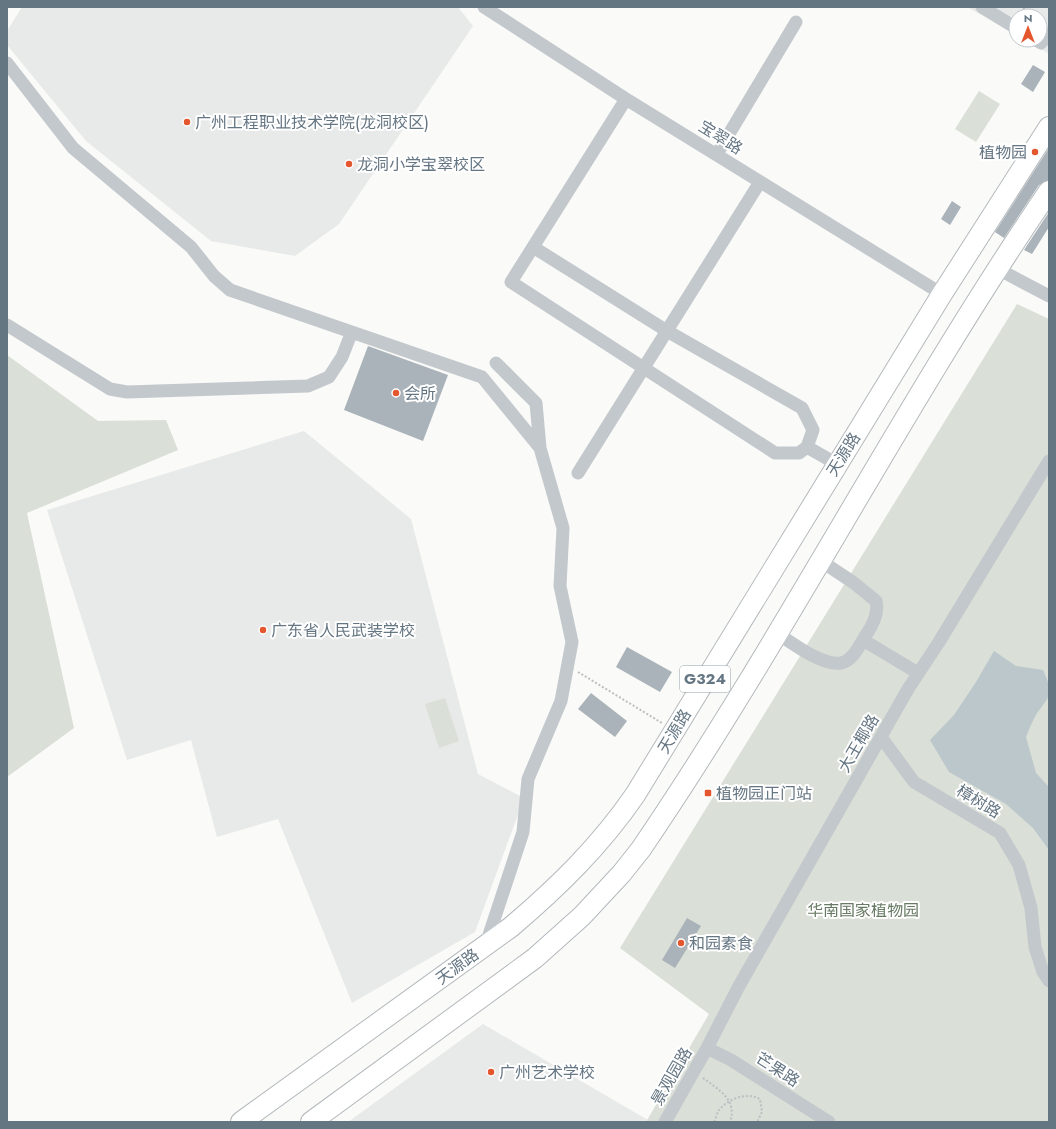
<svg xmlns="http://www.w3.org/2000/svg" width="1056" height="1129" font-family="Jost,'Noto Sans SC',sans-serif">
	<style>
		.built { fill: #e8e9e9 }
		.green { fill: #dadfd7 }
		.water { fill: #bbc7cb }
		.building { fill: #aab3b9 }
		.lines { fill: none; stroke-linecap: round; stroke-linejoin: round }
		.highway-casing { stroke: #b4b9bd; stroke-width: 22 }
		.path { stroke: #bbbfc2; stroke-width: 2; stroke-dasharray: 2 2; stroke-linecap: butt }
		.minor { stroke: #c3c8cc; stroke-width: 13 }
		.highway { stroke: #fff; stroke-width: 20 }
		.poi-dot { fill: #e4572e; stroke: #fff; stroke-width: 1.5 }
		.labels { text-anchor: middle; stroke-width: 4; stroke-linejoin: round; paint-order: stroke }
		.shield { fill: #fff; stroke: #939fa8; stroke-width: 1 }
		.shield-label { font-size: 15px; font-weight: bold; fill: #657683 }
		.poi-label { font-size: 16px; fill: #657683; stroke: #fff; text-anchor: start }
		.street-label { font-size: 16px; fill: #657683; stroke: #fff }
		.park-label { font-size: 16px; fill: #687a64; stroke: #fff }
	</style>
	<rect width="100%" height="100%" fill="#fafaf8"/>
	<path class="built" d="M22,7H458L473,26L339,224L295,256L211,241L86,141L7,45V31Z
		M967,7H1049V54L1025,40H1040V16H1016V35Z
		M304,431L411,519L478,774L524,798L475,932L352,1003L278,819L217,837L191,740L127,760L47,510Z
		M483,1024L648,1120L646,1122H348Z"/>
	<path class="green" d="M979,91L1000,104L976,142L955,129Z
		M1017,304L1049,319V1122H646L709,1014L620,948Z
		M7,355L98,421L166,420L178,450L27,513L74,728L7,777Z
		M445,698L459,741L439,748L425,704Z"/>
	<path class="water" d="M994,651L1016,666L1043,670C1054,694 1051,694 1037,713C1033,720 1029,729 1026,737L1036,773L1049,787V850L1033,828L1006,804L949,772L930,740L954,715L976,682Z"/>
	<path class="building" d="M1033,65L1045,72L1033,92L1021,84Z
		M1049,148V180L1039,185L1004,238L995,232Z
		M952,201L961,207L950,225L941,219Z
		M1049,212V227L1032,254L1024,250Z
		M368,346L448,375L423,441L344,410Z
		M627,647L672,672L660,692L616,667Z
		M591,693L627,721L615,737L578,709Z
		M687,918L701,926L675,968L662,960Z"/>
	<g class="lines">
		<defs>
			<path id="highway" d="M241,1122L511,927C558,887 600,846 635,795L942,294L1049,127
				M311,1122L535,958L582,916L622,873L641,849C786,636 903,405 1049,191"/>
		</defs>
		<use href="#highway" class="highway-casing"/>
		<path class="path" d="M1019,16L1025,7
			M578,672L662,723
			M703,1078C718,1089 738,1100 730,1122
			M714,1122C716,1118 717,1113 719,1110C729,1098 747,1092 760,1099L762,1112L757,1122"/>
		<path class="minor" d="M484,7L626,99L942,294
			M982,7L1016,28
			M1036,40L1041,43L1049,34
			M7,63L73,148L191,247L214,276L230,290L482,377L540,448L563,528L560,586L572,642L561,701L528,779L523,832L486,944
			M626,99L511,282L775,453H799L807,447
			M717,154L796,22
			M533,247L667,331L802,408L813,430L807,447L837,464
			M998,269L1049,296
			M7,325L110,389L127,392L308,386L329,377L342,357L351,334
			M496,363L536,403L540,448
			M578,473L760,182
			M777,633C792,643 822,666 841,663C853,661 860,644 866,635C873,625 879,613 876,601L854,583L821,561
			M863,640L918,673
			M881,737L914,782L1000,833L1019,865L1031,908L1035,947L1043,972L1049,981
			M707,1048L731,1060L829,1122
			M665,1122L707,1048L739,986L908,689L939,642L1049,461"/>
		<use href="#highway" class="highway"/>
	</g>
	<g class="poi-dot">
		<circle cx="187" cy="122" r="4"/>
		<circle cx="1035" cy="152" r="4"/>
		<circle cx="349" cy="164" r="4"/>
		<circle cx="396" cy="393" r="4"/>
		<circle cx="263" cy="630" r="4"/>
		<rect x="704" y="789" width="8" height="8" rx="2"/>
		<circle cx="681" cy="943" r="4"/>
		<circle cx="491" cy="1072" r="4"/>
	</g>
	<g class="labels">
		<rect class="shield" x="680" y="666" width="50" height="26" rx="3"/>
		<g class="shield-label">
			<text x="705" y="684">G324</text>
		</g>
		<g class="poi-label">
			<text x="195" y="128">广州工程职业技术学院(龙洞校区)</text>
			<text x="1027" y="158" text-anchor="end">植物园</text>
			<text x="357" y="170">龙洞小学宝翠校区</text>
			<text x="404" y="399">会所</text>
			<text x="271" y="636">广东省人民武装学校</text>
			<text x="716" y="799">植物园正门站</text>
			<text x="689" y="949">和园素食</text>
			<text x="499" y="1078">广州艺术学校</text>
		</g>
		<g class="street-label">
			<text transform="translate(721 137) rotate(32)" y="6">宝翠路</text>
			<text transform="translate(843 454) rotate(-58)" y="6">天源路</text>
			<text transform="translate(674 731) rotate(-59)" y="6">天源路</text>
			<text transform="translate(858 743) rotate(-60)" y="6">大王椰路</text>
			<text transform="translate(979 801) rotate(31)" y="6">樟树路</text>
			<text transform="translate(457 966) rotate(-36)" y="6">天源路</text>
			<text transform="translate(778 1069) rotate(33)" y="6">芒果路</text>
			<text transform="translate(671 1076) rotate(-60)" y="6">景观园路</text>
		</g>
		<g class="park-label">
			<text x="863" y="916">华南国家植物园</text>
		</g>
	</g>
	<rect width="1056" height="1129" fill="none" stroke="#657683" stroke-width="16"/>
	<g transform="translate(1028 28)"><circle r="19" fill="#ffffff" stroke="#c1c8cd"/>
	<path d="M0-3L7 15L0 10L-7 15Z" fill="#e4572e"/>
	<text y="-6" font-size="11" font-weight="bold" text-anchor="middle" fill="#657683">N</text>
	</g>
</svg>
